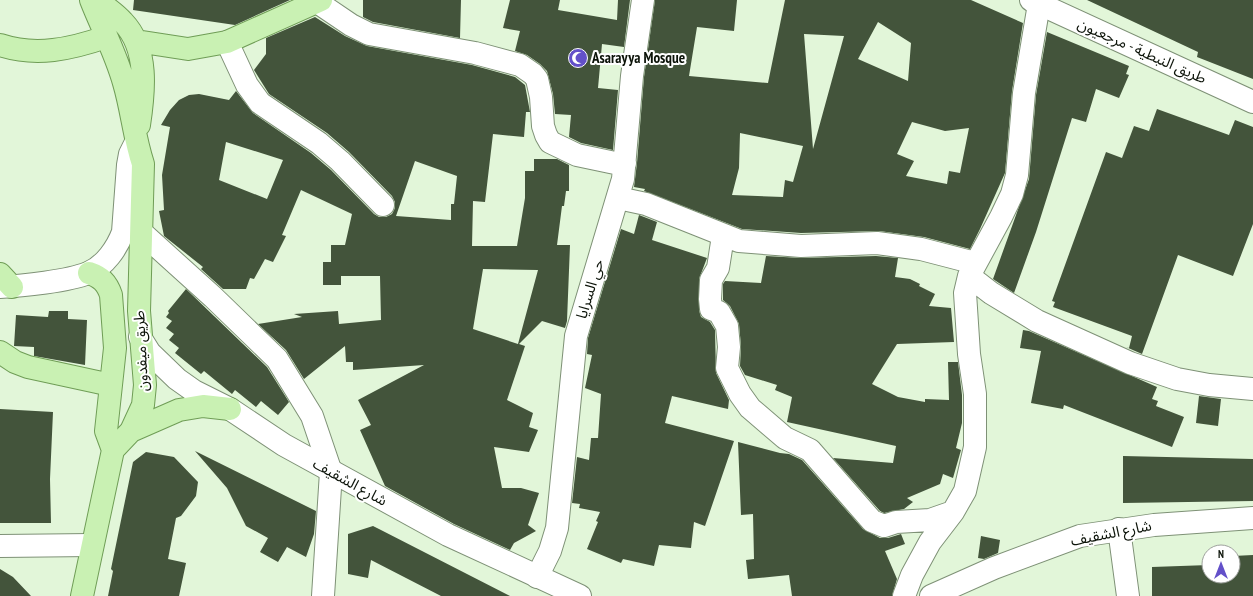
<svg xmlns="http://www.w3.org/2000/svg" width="1253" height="596" font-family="'PT Sans Narrow','Noto Sans Arabic',sans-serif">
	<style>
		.building { fill: #43543b; fill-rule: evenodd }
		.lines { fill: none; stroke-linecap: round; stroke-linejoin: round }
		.street-casing { stroke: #7e9176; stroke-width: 24 }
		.secondary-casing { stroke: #7e9176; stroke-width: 24 }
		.primary-casing { stroke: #6f9d56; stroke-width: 24 }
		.street { stroke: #fff; stroke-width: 22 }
		.secondary { stroke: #fff; stroke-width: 22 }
		.primary { stroke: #c9f1b3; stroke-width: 22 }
		.labels { text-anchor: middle; stroke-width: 4; stroke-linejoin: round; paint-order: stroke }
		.street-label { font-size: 15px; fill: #0c1309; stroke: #fff }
		.poi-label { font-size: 15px; font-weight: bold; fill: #0c1309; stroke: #fff; text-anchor: start }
	</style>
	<rect width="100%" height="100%" fill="#e2f6d9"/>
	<path class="building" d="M134,0H290L235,25L133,10Z
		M363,0H461L460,38L373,22L363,17Z
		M510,0H560L558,10L617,20L618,0H630L624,47L602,44L598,88L618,90L613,150L581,143L569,137L571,115L555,114L553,94L547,71L540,64L527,55L515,51L520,31L503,28Z
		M655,0H737L734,31L697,27L689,76L768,83L785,0H971L1023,23L1012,91L1005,173L980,229L970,249L924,237L879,231L801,233L742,229L644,191L645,189L634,187L637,163L644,77ZM878,22L911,43L908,81L858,59ZM804,34L844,36L813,149L811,123ZM912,122L945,131L969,128L960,173L949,171L947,184L906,176L914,161L897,154ZM740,133L803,146L793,182L785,180L783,197L732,195L739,168Z
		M1087,0H1253V79L1197,57L1198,52Z
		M315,17L345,36L367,46L472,65L515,77L525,85L530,112H526L524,137L493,134L485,202L473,201L472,246H517L525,198V171H534V159H557L569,165V191H566L564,206H562L557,245H570L567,321L565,328L542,321L519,344L525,346L507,400L533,413L529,427L538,430L529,452L494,447L502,488H521L539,493L528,525L536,531L514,543L510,550L454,524L385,486L360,430L371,425L358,400L424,365L353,370V362H346L345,346L304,379L286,350L258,324L302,317L294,314L338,311L339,324L381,320L380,276H341V285H323V262H331V245H345L352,214L301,190L282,235L286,236L273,262L265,259L254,279L250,278L246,289H223L201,269L203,267L164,236L159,211L164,210L162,175L170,127L161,125L170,110L179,100L189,95L199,94L229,100L236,91L253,113L311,153L331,170L374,214L379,217H386L392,214L395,208V202L392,196L349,152L327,133L269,94L254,70L266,54V38ZM226,142L283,160L267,199L219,180ZM415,161L457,176L454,204H451V220L396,216ZM483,269L538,270L518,344L473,329Z
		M1047,32L1129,66L1126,74L1129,75L1119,98L1096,89L1086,122L1072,118L1036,232L1014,293L993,279L1029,179L1036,95Z
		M1157,109L1229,135L1235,120L1253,127V224L1233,276L1178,255L1142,354L1126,347L1129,348L1132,336L1053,307L1055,302L1052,301L1106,152L1122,158L1134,126L1149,131Z
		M639,215L657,222L652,240L707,258L699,279V310L701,317L710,322L715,330L716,373L729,400L728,409L672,396L665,423L734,441L705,526L694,522L691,548L659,545L654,566L623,559L621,563L587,549L598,522L596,521L600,512L579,508L580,504L572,503L577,457L589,460L591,438H598L601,394L585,388L592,355L587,354L588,338L621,229L634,234Z
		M766,256L801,258L876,256L898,258L895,277L910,279L920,284L919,286L935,294L929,306L951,308L954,342L897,344L872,384L898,397L925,402V399L949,400L948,362H958L962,395V423L956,448L961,450L953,478L943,474L940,484L907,498L913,502L904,509L884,513L880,511L833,458L893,463L896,446L787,422L792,397L775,390L777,385L745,375L740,366L741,346L739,324L730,306L723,300V284L725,281L761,283Z
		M186,289L267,367L289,402L278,415L261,401L256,407L235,390L232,394L204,371L201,374L175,353L179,348L169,340L174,334L166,328L172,321L166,317L169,313L168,311Z
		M49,311H68V319L87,320L85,365L34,356V347L14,346L16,315L48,317Z
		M1023,330L1029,331L1157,387L1152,399L1158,401L1156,406L1184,417L1172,447L1064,405L1063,409L1031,403L1041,351L1020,348Z
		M1199,396L1221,399L1218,426L1196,423Z
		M0,409L53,412L50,479L51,523H0Z
		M738,442L780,453L789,454L802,460L863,529L880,538H888L901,534L905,544L885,551L897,579L892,596H792L789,575L748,579L746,560L754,559L753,514L741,515Z
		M195,451L316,511L314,534L306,557L287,547L278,562L260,552L268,538L246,526L227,488Z
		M146,452L174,457L198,482L196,496L181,516L176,518L168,559L186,563L179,596H108L113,571L111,569L133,462Z
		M1123,456L1253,459V501L1123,503Z
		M373,526L379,529L510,596H441L371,560L368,578L348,574V534Z
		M981,536L1000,540L998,553L984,559L978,558Z
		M1253,555V596H1152V567L1209,565V576H1233V556Z
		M0,569L13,577L31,596H0Z"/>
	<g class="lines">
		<defs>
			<path id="street" d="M317,2L351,25L369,34L475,53L520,65L533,74L537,79L541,97L543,126L546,135L550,142L577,155L615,163H625
				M227,42L247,85L260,103L319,143L340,161L383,205
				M618,198L646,204L739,241L801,246L877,243L921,249L975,263
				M141,232L213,297L277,359L312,416L331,472L323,596
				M723,236L718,268L711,280L710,299L711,309L719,312L727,326L729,347L727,368L740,394L750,408L785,438L810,450L872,521L884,526L896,522L930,520L953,512
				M969,276L991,293L1037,321L1130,363L1177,379L1209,385L1253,389
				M1119,529L1128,596
				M0,546L92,545
				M537,577L550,551L557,528L576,336L623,179L632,76L643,0
				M904,596L912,575L930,542L953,512L965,491L975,447V394L969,354L965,293L969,276L1001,217L1012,194L1017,175L1024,93L1039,4"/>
			<path id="secondary" d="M1031,0L1253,102
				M0,287C22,286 69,281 88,273C105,266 117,248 123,232L128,165L130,154L136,142
				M140,337L150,353L177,379L194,391L230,409L284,445L448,535L580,596
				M931,596L994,568L1080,536L1154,525L1253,518"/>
			<path id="primary" d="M96,0C106,7 115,13 123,22C149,49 144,92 139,125
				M136,41L188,49L227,42L321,0
				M0,45C36,57 71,49 106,37
				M89,273C101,277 107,283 111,295L115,348L106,431L113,450
				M0,274L12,287
				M0,352L15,362L28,367L111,385
				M131,431L179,410L203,406L230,409
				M82,596L113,450L131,431L143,405L145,385L139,311L143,164C134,137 132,110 124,83C116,54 102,28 91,0"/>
		</defs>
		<use href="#street" class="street-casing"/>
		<use href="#secondary" class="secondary-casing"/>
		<use href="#primary" class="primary-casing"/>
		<use href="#street" class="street"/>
		<use href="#secondary" class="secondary"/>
		<use href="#primary" class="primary"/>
	</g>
	<defs>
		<symbol id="mosque-disc" viewBox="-11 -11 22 22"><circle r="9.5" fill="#6350c9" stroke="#fff"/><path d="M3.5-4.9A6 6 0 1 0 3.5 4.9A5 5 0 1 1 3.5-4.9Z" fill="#fff"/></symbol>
	</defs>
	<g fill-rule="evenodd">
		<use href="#mosque-disc" x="567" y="47" width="22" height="22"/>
	</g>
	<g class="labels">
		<g class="street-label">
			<text transform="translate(1142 51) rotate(24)" y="5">طريق النبطية - مرجعيون</text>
			<text transform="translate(590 289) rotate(-73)" y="5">حي السرايا</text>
			<text transform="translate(141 351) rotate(-93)" y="5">طريق ميفدون</text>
			<text transform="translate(350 482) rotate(29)" y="5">شارع الشقيف</text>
			<text transform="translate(1111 533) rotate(-11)" y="5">شارع الشقيف</text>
		</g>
		<g class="poi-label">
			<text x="592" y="63">Asarayya Mosque</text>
		</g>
	</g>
	<g transform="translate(1221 564)"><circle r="19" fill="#ffffff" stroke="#9ea19d"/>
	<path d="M0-3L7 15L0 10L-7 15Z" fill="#6350c9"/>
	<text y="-6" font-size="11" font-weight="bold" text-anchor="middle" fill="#0c1309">N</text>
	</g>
</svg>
